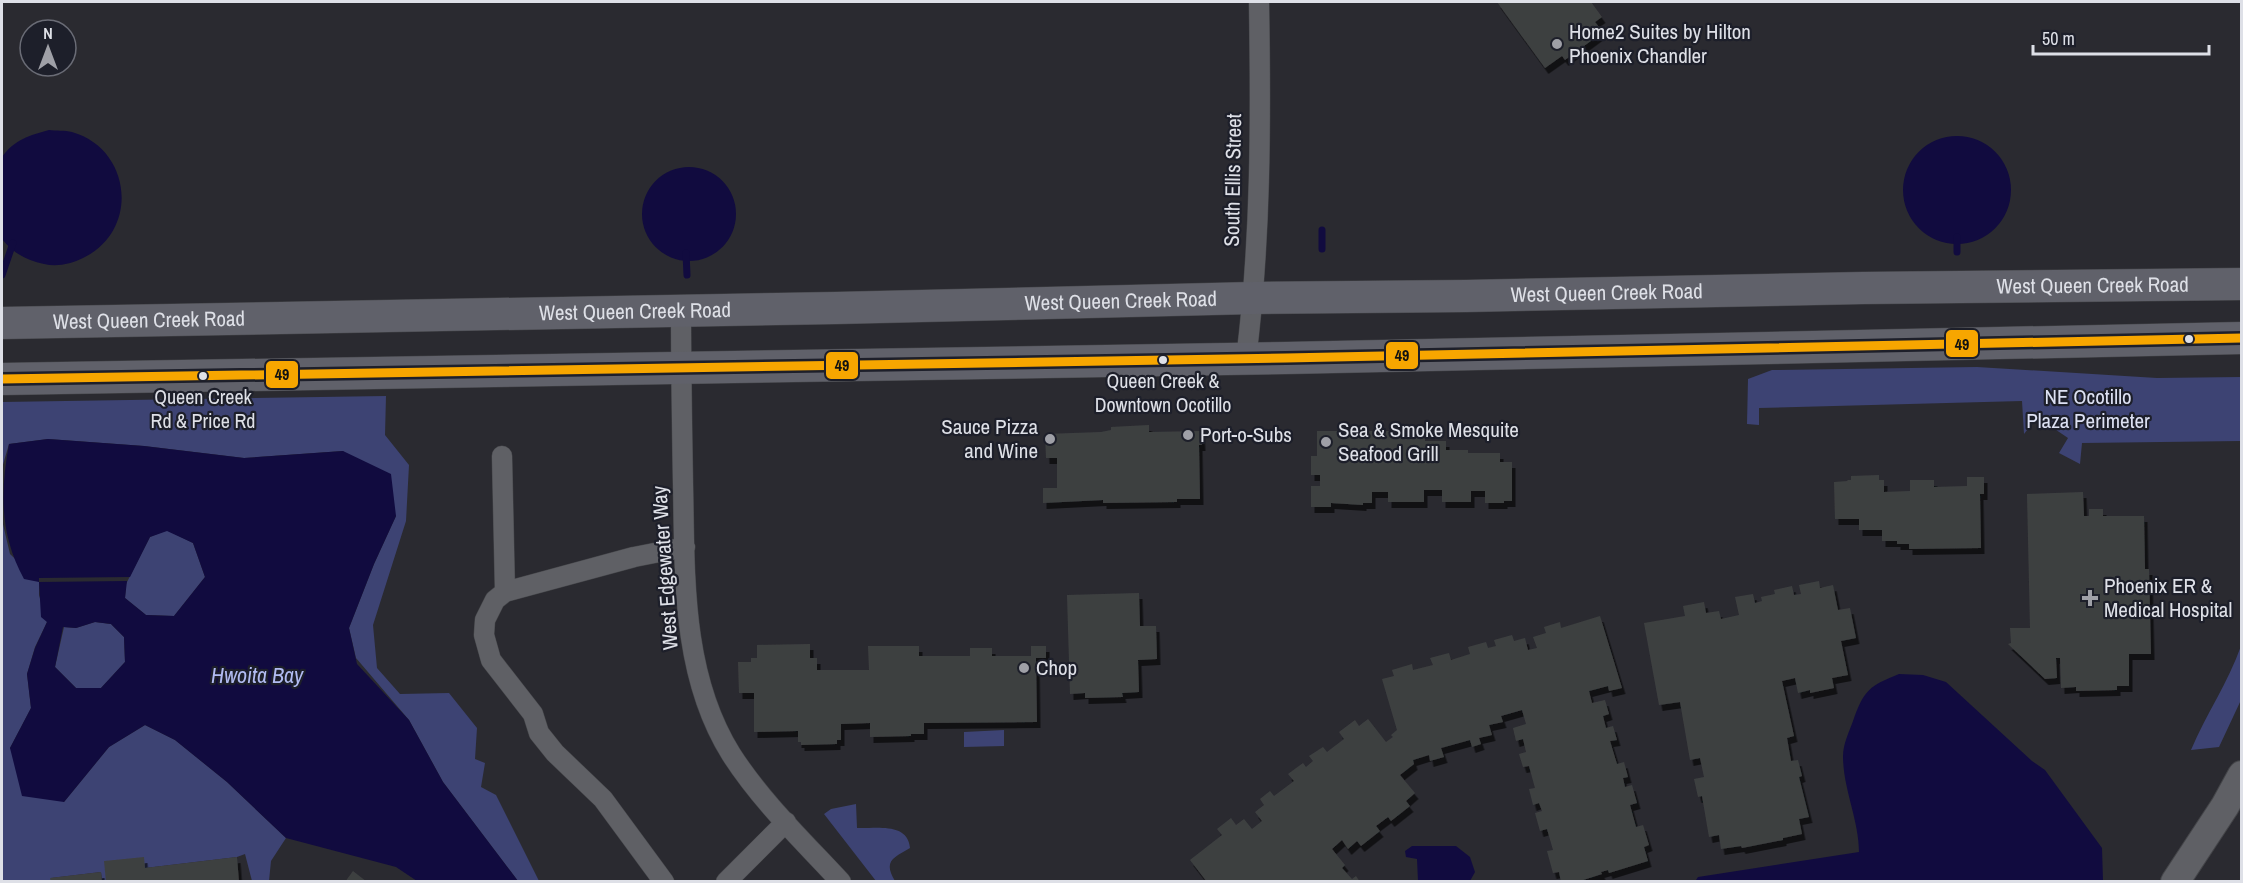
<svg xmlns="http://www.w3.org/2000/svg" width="2243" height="883" font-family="'Archivo Narrow',sans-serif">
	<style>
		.green { fill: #3d4373 }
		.water { fill: #110b3f; fill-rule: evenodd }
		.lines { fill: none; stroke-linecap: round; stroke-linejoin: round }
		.stream { stroke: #110b3f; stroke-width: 7 }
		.building { fill: #3e4041; filter: url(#shadow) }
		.street-casing { stroke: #444549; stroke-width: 21 }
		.secondary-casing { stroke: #444549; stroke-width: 30 }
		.primary-casing { stroke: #444549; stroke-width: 33 }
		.street { stroke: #5f6065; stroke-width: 20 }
		.secondary { stroke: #5f6065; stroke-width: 28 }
		.primary { stroke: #60616a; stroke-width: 32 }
		.bus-1-casing { stroke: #1d1f2a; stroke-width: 14 }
		.bus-1 { stroke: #f7a600; stroke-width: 9 }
		.poi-dot { fill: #9fa0a7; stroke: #1d1f2a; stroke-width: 2 }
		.bus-dot { fill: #dee0e7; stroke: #1d1f2a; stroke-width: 2 }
		.labels { text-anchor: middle; stroke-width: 4.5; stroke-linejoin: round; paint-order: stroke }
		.bus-label { font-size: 20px; fill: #dee0e7; stroke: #1d1f2a }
		.poi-label { font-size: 21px; fill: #dee0e7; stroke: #1d1f2a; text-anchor: start }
		.street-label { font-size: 21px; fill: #dee0e7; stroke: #1d1f2a }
		.park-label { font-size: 21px; fill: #dde1f3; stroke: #1d1f2a }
		.water-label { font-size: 22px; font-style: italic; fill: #b1bbf1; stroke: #1d1f2a }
		.line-badge { stroke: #1d1f2a; stroke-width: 2 }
		.pale-badge-label { font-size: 16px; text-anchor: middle; font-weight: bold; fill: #111 }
	</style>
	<defs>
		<filter id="shadow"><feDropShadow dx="3.5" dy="6" stdDeviation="0" flood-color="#0009"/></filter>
	</defs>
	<rect width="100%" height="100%" fill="#2a2a30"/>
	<path class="green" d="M1977,367L2157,378L2241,377V441L2082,443L2080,464L2059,453L2068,438L2037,417L2024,434L2022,401L1759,408V425L1747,424L1748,379L1772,370Z
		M386,396L385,435L409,465L406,521L373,625L377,668L400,694L449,693L477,728L475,759L485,763L481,787L496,795L539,881H518L443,782L409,720L356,658L349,628L374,564L396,516L343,451L244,458L144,446L48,439L9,444L2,468V402Z
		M2,520L10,554L39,582V595L47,622L35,647L27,674L31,708L10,748L64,802L109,747L145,725L175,740L227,782L286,838L271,861L269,881H252L245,854L237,857L145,868L106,880H102L101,872L51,878V881H2Z
		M167,530L193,543L205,577L174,616L146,615L125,598L126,584L150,537Z
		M95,622L111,624L124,637L125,662L101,688H76L55,667L64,627L76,628Z
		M2241,646V700L2219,747L2191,750C2206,714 2228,683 2241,646Z
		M1004,730V746L964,747V732Z
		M856,804L857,828C875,829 908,822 910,848C893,858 883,861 895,881H876L824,814L831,809Z"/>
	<path class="water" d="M49,130C56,131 65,130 72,132C132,149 140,231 83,258C71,264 57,267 44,264C26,260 13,253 2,239V157C14,140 30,135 49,130Z
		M1903 190a54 54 0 1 1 108 0a54 54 0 1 1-108 0Z
		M642 214a47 47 0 1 1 94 0a47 47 0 1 1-94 0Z
		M48,439L144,446L244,458L343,451L391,474L396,516L374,564L349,628L357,664L409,720L443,782L518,881H417L396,867L286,838L227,782L175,740L145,725L109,747L64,802L22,796L10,748L31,708L27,674L35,648L47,622L41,617L39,582L24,579C0,535 0,493 9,444ZM167,531L193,543L205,577L174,616L146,615L125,598L127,581L39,582V578L130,577L150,537ZM95,622L111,624L124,637L125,662L101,688H76L55,667L63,627L76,628Z
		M1899,674L1923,675L1946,682L2032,761L2045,770L2102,848L2103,881H1688L1696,880L1698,877L1859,852C1859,820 1843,789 1843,756C1843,744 1849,732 1853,721C1864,690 1869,686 1899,674Z
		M1412,846H1456L1470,857L1475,872L1470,881H1418L1417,859L1406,857L1405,851Z"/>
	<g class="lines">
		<path class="stream" d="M1322,230V249
			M1957,237V252
			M686,253L687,275
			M2,275L13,243"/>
	</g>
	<path class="building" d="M1497,2H1591L1602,17L1595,22L1603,32L1565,60L1562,56L1545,68Z
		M1149,425V432L1201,431L1202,445H1199L1200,499H1177V502L1103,503V500L1043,503V488H1057V458H1046L1045,434L1101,432L1111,430V427Z
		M1317,431H1402V436H1425V441H1446V450H1468V453H1500V462H1512V501H1504V503H1485V491H1471V502H1442V490H1424V502H1388V492H1372V503H1363V505L1331,503V507H1311V486H1320V475H1311V456H1317Z
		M1879,475V480H1884V492L1910,491V480H1934V487L1967,486V477H1984V494H1980L1981,548L1909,549V544H1897V541H1882V530H1859V519H1835L1834,482L1848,481L1847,480H1851V476Z
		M2083,492L2084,516H2089V509H2103V516H2144L2145,569H2149L2151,654H2129V686H2117V690L2076,691V687L2061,688L2060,658H2056L2057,678L2045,679L2008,644L2011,643L2010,628H2030L2027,494Z
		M1819,581L1820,588L1833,585L1838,610L1850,608L1856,638L1841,641L1848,675L1832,678L1834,688L1810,693V690L1798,693L1795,678L1782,681L1794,736L1787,738L1791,761L1798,760L1802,776L1799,777L1809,817L1799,819L1802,834L1783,838V840L1742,848L1741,846L1721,849L1719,835L1709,837L1702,796L1698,797L1694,779L1704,777L1700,758L1690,760L1680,702L1659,705L1644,623L1685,616L1683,606L1704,602L1706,613L1719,611L1721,619L1739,615L1735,597L1753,594L1755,603L1762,601L1761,597L1775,594L1774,590L1792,586L1794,595L1801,594L1799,585Z
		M1139,593L1140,626H1156L1157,659L1138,660L1139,692L1122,693L1123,697L1085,698V693L1070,694L1067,595Z
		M1600,616L1622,688L1609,691L1608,686L1589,691L1592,703L1605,700L1609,714L1603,716L1606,728L1613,726L1617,740L1610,741L1617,764L1624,762L1628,777L1623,778L1625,787L1632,785L1637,803L1630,805L1636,827L1643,825L1649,845L1644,847L1648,861L1609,873L1608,870L1601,872L1602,874L1577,882H1561L1559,872L1553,873L1547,851L1553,850L1547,829L1540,831L1535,813L1542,811L1539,803L1533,805L1529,789L1535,788L1529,766L1523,767L1519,754L1526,752L1523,739L1516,741L1513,728L1526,724L1522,710L1501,716L1503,722L1489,725L1492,735L1479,738L1481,744L1472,747L1470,740L1441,748L1444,757L1430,761L1429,755L1413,760L1414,764L1400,775L1415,793L1406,801L1410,806L1391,821L1388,817L1376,826L1380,831L1361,846L1357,841L1348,849L1342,840L1332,849L1345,865L1342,868L1352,879L1356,876L1360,882H1207L1190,860L1222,835L1217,829L1231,818L1236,825L1244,819L1252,829L1262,821L1255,812L1264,805L1260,799L1270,791L1274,796L1294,781L1288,774L1303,763L1306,767L1313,761L1309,756L1323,747L1327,752L1344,739L1339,732L1355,720L1359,726L1368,719L1386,742L1393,737L1391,735L1397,730L1382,679L1394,676L1392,670L1412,664L1413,670L1433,665L1430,658L1449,653L1451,660L1470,654L1468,647L1486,642L1488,648L1496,646L1494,640L1512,635L1514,641L1525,638L1528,650L1537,648L1533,637L1546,633L1544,627L1560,622L1561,628Z
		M810,644V658H817V670H869L868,646H919V656H970V648H992V656H1031V646H1046V658H1036L1037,722L924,723V734H911V736L870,737V723L841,724V740H837V744L801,745V742H798V731L754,732V693H739L738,662H751V658H757V645Z
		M144,857L145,868L237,857L239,882H106L104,861Z
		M353,871L367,882H345Z
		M101,872L102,882H51L50,878Z"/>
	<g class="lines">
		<defs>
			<path id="street" d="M681,311C681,368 682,426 683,484C685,575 681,674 731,754C761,801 803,841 841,882
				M1246,359C1261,241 1261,120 1259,2
				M502,456L505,592
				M664,882L603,799L555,753L539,733L533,714L491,660L484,635L485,620L495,600L505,592L634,557L685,547
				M726,882L786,822"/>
			<path id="secondary" d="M2175,882L2225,806L2242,775"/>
			<g id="primary">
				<path id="s1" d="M2,323L836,308L1253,298L1466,296L1863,288L2242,284"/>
				<path d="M2,379L1286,358L2242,338"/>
			</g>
		</defs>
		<use href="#street" class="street-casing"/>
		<use href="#secondary" class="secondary-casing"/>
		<use href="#primary" class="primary-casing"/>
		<use href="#street" class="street"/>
		<use href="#secondary" class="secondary"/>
		<use href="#primary" class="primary"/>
		<defs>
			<path id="bus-1" d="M2,379L1286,358L2242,338"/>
		</defs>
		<use href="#bus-1" class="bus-1-casing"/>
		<use href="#bus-1" class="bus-1"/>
	</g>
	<g class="poi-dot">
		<circle cx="1557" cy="44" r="6"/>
		<circle cx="1188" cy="435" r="6"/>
		<circle cx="1050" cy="439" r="6"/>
		<circle cx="1326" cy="442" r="6"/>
		<path d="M2087 589h6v6h6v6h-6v6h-6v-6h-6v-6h6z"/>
		<circle cx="1024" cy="668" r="6"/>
	</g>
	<g class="bus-dot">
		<circle cx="2189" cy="339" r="5"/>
		<circle cx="1163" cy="360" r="5"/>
		<circle cx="203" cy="376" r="5"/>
	</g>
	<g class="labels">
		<g class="bus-label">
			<text x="1163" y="388">Queen Creek &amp;<tspan x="1163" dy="24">Downtown Ocotillo</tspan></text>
			<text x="203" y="404">Queen Creek<tspan x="203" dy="24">Rd &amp; Price Rd</tspan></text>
		</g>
		<g class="poi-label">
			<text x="1569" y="39">Home2 Suites by Hilton<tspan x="1569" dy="24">Phoenix Chandler</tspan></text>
			<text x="1038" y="434" text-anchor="end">Sauce Pizza<tspan x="1038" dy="24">and Wine</tspan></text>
			<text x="1338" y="437">Sea &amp; Smoke Mesquite<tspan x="1338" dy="24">Seafood Grill</tspan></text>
			<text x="1200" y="442">Port-o-Subs</text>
			<text x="2104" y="593">Phoenix ER &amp;<tspan x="2104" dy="24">Medical Hospital</tspan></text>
			<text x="1036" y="675">Chop</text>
		</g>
		<g class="street-label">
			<text transform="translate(1233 180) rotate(-89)" y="7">South Ellis Street</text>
			<text dy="7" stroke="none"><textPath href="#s1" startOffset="2091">West Queen Creek Road</textPath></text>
			<text dy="7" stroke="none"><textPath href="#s1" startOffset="1605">West Queen Creek Road</textPath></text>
			<text dy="7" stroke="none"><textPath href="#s1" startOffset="1119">West Queen Creek Road</textPath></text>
			<text dy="7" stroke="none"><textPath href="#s1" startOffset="633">West Queen Creek Road</textPath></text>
			<text dy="7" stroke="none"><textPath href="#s1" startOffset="147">West Queen Creek Road</textPath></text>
			<text transform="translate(665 568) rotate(-94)" y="7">West Edgewater Way</text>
		</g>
		<g class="park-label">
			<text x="2088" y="404">NE Ocotillo<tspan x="2088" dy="24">Plaza Perimeter</tspan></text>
		</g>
		<g class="water-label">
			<text x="257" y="683">Hwoita Bay</text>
		</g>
	</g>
	<g class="line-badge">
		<rect x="1945" y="329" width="34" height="29" rx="6" fill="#f7a600"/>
		<rect x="1385" y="341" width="34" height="29" rx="6" fill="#f7a600"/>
		<rect x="825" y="351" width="34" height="29" rx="6" fill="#f7a600"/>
		<rect x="265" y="360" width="34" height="29" rx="6" fill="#f7a600"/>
	</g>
	<g class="pale-badge-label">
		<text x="1962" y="350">49</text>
		<text x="1402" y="361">49</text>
		<text x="842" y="371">49</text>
		<text x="282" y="380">49</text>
	</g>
	<rect width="2243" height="883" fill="none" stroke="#dee0e7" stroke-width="6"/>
	<g transform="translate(48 48)"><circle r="28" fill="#1d1f2a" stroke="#6a6c76" stroke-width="1.5"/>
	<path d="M0-4.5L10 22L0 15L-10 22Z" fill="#9fa0a7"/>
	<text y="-9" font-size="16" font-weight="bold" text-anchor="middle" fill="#dee0e7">N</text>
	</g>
	<path d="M2033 45v9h176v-9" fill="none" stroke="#dee0e7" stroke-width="3"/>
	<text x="2042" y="45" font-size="18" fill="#dee0e7" stroke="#1d1f2a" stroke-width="4.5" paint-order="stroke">50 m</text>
</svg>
